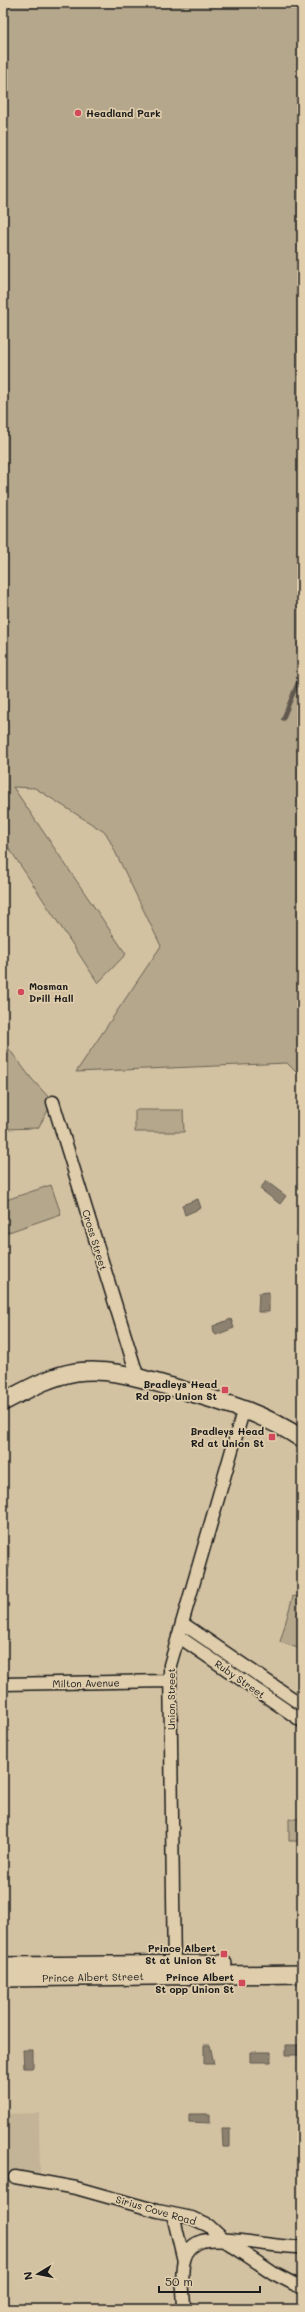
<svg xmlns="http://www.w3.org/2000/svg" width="305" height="2312" font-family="Mali,sans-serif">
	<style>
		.built { fill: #c4b497 }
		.green { fill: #b5a78c; stroke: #686254 }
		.water { fill: #8d826f; stroke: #60594e }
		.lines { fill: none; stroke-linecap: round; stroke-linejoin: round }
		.stream { stroke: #60594e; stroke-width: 4 }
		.street-casing { stroke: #1c1c1c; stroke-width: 15 }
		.secondary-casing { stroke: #1c1c1c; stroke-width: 20 }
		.street { stroke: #dfcdab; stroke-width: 12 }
		.secondary { stroke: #dfcdab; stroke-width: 17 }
		.poi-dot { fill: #d1495b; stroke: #dfcdab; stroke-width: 1.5 }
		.labels { text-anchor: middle; stroke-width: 3.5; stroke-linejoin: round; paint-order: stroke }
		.poi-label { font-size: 10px; font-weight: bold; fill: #1c1c1c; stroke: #dfcdab; text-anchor: end }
		.street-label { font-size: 10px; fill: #1c1c1c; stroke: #dfcdab }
	</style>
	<rect width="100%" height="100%" fill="#d3c2a2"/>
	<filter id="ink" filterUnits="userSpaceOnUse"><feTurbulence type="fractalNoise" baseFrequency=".025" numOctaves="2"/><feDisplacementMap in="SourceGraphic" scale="8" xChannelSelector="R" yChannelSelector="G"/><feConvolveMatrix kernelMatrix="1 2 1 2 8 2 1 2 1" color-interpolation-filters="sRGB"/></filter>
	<g filter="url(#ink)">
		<path class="built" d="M39,2113L40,2177L3,2169V2114Z"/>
		<path class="green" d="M3,3H302V1078L287,1063L76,1072L161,946L106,833L35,788L13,787L126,954L98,983L3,839V789L6,787H3Z
			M3,1041L31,1078L53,1102L38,1128L3,1129Z
			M135,1110H183L184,1132H135Z
			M51,1185L61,1214L3,1234V1201Z
			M297,1231H302V1293Z
			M3,1546H9V1568H3Z
			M293,1596L302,1598L301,1649L280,1642Z
			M289,1819H302V1841H289Z"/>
		<path class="water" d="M266,1181L286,1196L280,1204L260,1189Z
			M198,1199L201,1208L185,1215L182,1205Z
			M269,1292V1312H258L259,1293Z
			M231,1319L234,1328L216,1335L214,1333L213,1326Z
			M204,2045H210L214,2064H204Z
			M286,2045H302V2055H286Z
			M23,2050H33V2068H24Z
			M250,2052H271V2062H250Z
			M189,2114H210V2123L189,2122Z
			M222,2129H230V2147H223Z"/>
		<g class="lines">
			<path class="stream" d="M283,719L302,672"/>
			<defs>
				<path id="street" d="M53,1102L138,1378
					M182,1623L302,1705
					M178,1636L302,1721
					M3,1684L169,1681
					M174,1972L170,1665L244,1408
					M15,2177L76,2188L158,2211L192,2218L209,2226L224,2240L273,2273L302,2288
					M173,2215L184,2261
					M184,2309C184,2294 180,2275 184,2260C186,2251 193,2244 202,2241C224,2235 275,2248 302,2247"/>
				<path id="secondary" d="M3,1402C26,1390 50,1376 76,1372C112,1367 145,1380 179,1389C223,1402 264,1413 302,1439
					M3,1966L223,1964
					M3,1978L302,1974"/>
			</defs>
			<use href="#street" class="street-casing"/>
			<use href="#secondary" class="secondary-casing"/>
			<use href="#street" class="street"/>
			<use href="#secondary" class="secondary"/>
		</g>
	</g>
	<g class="poi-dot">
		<circle cx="78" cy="113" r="4"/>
		<circle cx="21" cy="992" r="4"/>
		<rect x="221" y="1386" width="8" height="8" rx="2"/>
		<rect x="268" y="1433" width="8" height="8" rx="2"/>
		<rect x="220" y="1950" width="8" height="8" rx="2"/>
		<rect x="238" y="1979" width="8" height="8" rx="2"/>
	</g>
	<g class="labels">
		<g class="poi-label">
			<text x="86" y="117" text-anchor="start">Headland Park</text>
			<text x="29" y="990" text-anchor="start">Mosman<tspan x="29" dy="12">Drill Hall</tspan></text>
			<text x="217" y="1388">Bradleys Head<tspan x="217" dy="12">Rd opp Union St</tspan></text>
			<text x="264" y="1435">Bradleys Head<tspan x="264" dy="12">Rd at Union St</tspan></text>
			<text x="216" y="1952">Prince Albert<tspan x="216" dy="12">St at Union St</tspan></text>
			<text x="234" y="1981">Prince Albert<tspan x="234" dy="12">St opp Union St</tspan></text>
		</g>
		<g class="street-label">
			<text transform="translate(95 1240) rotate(73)" y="4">Cross Street</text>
			<text transform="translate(240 1679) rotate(35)" y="4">Ruby Street</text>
			<text transform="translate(86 1683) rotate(-1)" y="4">Milton Avenue</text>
			<text transform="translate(171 1699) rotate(-90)" y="4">Union Street</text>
			<text transform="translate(93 1977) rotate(-1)" y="4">Prince Albert Street</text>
			<text transform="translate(156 2210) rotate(16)" y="4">Sirius Cove Road</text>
		</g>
	</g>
	<rect width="305" height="2312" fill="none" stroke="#dfcdab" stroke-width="16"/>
	<rect x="8" y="8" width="289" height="2296" fill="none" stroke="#1c1c1c" stroke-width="1.5" filter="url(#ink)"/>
	<g transform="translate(38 2274) rotate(260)" stroke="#dfcdab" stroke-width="3" paint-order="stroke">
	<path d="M0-3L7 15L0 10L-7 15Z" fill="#1c1c1c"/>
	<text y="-6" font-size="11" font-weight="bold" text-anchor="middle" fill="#1c1c1c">N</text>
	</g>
	<path d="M159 2286v6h101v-6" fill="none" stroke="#1c1c1c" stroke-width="2"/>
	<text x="165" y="2286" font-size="12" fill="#1c1c1c" stroke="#dfcdab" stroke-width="3" paint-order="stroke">50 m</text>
</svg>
